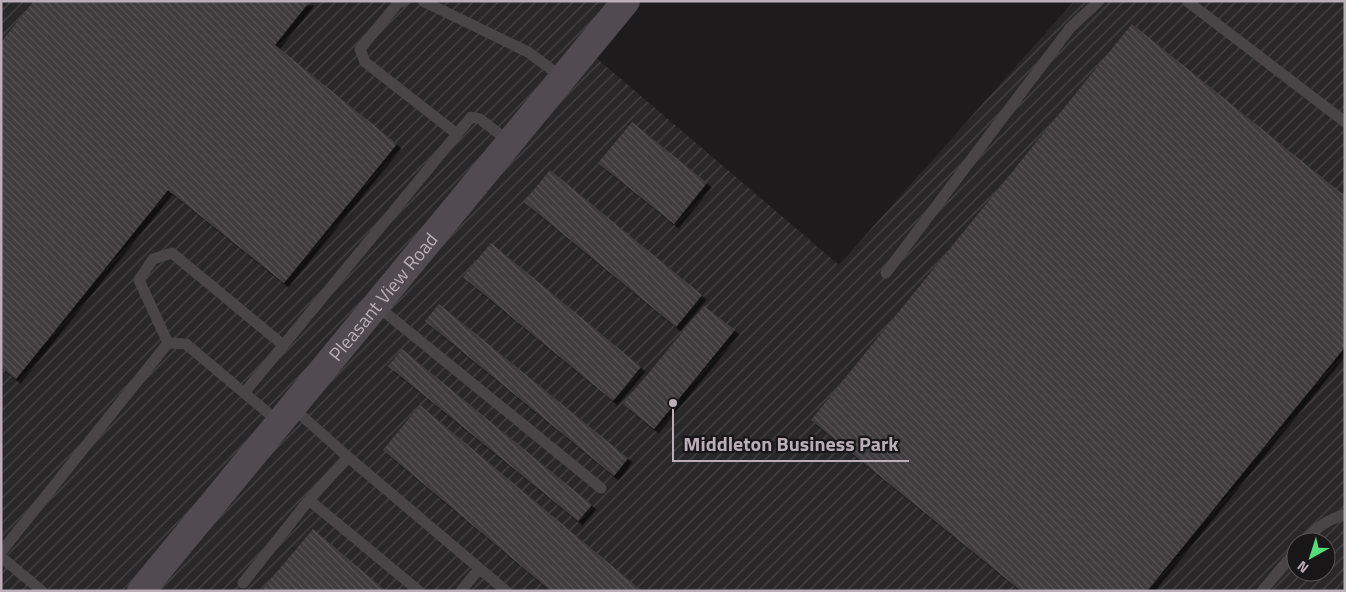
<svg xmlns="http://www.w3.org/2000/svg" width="1346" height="592" font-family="'Titillium Web',sans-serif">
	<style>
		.industrial { fill: url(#industrial-furrows); fill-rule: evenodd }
		.building { fill: url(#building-back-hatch); filter: url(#shadow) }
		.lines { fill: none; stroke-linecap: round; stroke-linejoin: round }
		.lane { stroke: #494446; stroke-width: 11 }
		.secondary { stroke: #514b4f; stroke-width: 28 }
		.labels { text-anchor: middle; stroke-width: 4.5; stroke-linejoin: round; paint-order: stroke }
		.street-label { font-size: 19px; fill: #bbafb7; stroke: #181617 }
		.leader { fill: none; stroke: #bbafb7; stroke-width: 2 }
		.callout-dot { fill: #bbafb7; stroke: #181617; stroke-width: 2 }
		.callout-label { font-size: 20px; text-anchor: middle; font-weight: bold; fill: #bbafb7; stroke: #181617; stroke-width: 4.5; stroke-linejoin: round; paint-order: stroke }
	</style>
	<defs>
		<pattern id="industrial-furrows" width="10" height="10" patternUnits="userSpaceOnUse" patternTransform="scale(1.25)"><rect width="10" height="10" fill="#2a2728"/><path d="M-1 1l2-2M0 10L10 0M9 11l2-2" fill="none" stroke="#474445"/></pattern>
		<pattern id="building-back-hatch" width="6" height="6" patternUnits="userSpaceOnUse" patternTransform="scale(1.25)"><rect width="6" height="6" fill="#3f3b3d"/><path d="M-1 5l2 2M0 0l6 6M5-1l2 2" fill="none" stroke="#595557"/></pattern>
		<filter id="shadow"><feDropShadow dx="4.5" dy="4.5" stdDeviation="0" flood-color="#0009"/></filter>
	</defs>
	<rect width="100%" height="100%" fill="#1d1b1c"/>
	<path class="industrial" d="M1,1H626L587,50L839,265L1074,1H1345V591H1ZM1296,542H1326V572H1296Z"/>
	<path class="building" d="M34,1H310L275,45L397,144L284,283L168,190L16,379L1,367V42Z
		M1132,24L1345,196V347L1147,591H1021L811,420Z
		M632,122L707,183L674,224L598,163Z
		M550,170L702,295L676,327L524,202Z
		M491,243L641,367L613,401L463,277Z
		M439,304L628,458L614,476L425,321Z
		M704,306L735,330L654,429L623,404Z
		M402,349L592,505L578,521L388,366Z
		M420,405L642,591H551L383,450Z
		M313,529L386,591H261Z"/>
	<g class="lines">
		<path class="lane" d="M404,1L398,3L360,49L365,62L457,134
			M423,1L528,52L563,78
			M1187,1L1345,122
			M886,273L1070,28L1099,1
			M376,305L601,488
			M168,343L139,280L153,259L172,253L283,345
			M244,393L471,117L480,119L510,142
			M348,457L506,591
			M309,500L419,591
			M1304,542C1314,530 1329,518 1345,515
			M1,552L168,343L186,344L280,423
			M1,557L42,591
			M243,583L309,500L348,457L292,407
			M461,591L479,569
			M1262,591L1296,551"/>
		<path class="secondary" id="s1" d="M141,591L626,1"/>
	</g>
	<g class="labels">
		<g class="street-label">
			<text dy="7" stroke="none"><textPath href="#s1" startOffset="381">Pleasant View Road</textPath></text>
		</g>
	</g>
	<path class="leader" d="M673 403L673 461H909"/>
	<circle class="callout-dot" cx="673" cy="403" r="5"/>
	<g class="callout-label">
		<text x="791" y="451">Middleton Business Park</text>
	</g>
	<rect width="1346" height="592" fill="none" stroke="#bbafb7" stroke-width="5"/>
	<g transform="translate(1311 557) rotate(219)"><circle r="24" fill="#181617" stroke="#595357"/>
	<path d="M0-4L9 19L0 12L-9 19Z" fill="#53dd7c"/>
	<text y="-8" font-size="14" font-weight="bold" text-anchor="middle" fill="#bbafb7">N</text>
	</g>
</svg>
